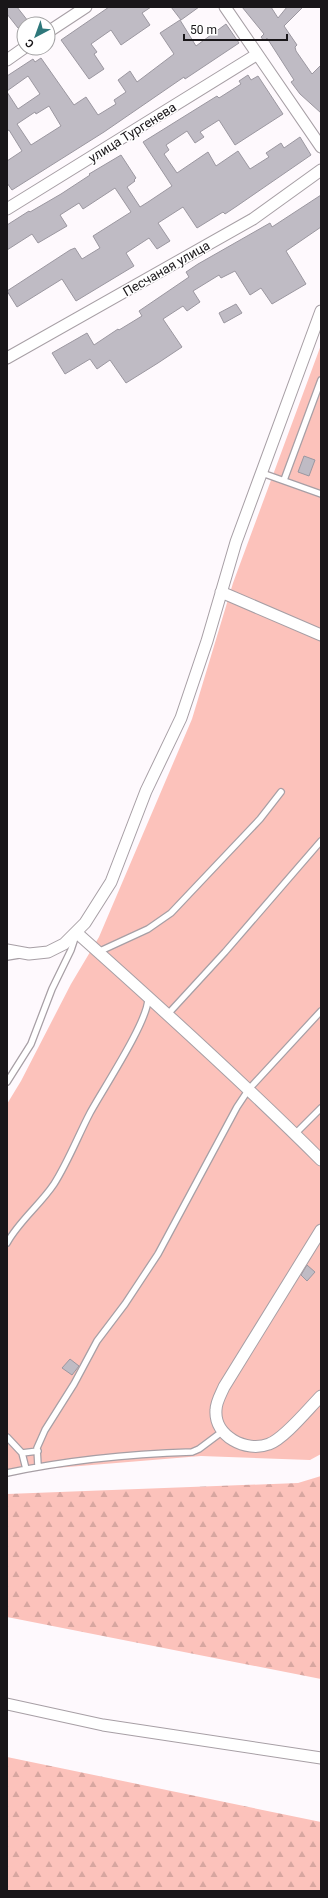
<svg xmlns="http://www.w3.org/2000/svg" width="328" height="1898" font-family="Roboto,sans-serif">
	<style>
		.forest { fill: url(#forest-firs) }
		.garden { fill: #fcc2bb }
		.building { fill: #bfbbc4; stroke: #9b97a0; fill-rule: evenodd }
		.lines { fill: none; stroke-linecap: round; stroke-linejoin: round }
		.lane-casing { stroke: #a79fa5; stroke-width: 8 }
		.street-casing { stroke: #a79fa5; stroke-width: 13 }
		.lane { stroke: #fff; stroke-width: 5.5 }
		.street { stroke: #fff; stroke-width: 11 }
		.labels { text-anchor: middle; stroke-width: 3; stroke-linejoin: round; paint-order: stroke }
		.street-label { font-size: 13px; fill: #191619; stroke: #fff }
	</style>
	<defs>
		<pattern id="forest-firs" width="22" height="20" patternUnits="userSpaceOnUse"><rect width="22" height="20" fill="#fcc2bb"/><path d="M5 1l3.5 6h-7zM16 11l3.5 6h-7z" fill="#d7a6a0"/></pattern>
	</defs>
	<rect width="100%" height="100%" fill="#fef9fd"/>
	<path class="forest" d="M321,1476V1679L7,1617V1494L298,1483Z
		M7,1757L321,1822V1891H7Z"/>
	<path class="garden" d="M321,345V1454L310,1460L201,1456L7,1472V1104L21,1081L71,984L99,937L192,719L233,583Z"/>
	<path class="building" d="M7,7H17L28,21L18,28L7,14Z
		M109,7H151L142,13L150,25L121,45L111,30L91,44L97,52L94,54L104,69L89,79L61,40Z
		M171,7H199L181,20Z
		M242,7H271L278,18L287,7H303L284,26L297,45L295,47L296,51L312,74L321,65V113L300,94L291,82L294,80L267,38L264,41L261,37L264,34Z
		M180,20L196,46L226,24L239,43L185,79L184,77L104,132L12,190L7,183V161L22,151L9,130L7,131V92L18,109L40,94L28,76L7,91V76L33,59L35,62L41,58L74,105L86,97L98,115L116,104L114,100L126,92L118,80L130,71L137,82L174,54L160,33ZM49,106L61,126L31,145L17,124L35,112L36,114Z
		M248,75L251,80L258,76L283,114L235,145L219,120L200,132L204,137L195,143L187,131L166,145L169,150L164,154L177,173L208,152L216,166L238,151L250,169L269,157L266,153L281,143L284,148L300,137L311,155L237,206L225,214L223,212L197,228L183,207L158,223L170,241L157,249L149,238L126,253L134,266L76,301L62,279L17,307L7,291L70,250L75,248L82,259L100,248L93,236L131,212L115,188L83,209L79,203L60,215L67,226L38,243L32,234L7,250V225L29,211L30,212L61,194L90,175L89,174L121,155L136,178L134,180L135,181L127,187L140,207L148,202L172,186L143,142L217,96L219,98L241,84L239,81Z
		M321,195V227L286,251L306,284L272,304L261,288L250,295L235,271L221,278L219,275L193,291L200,302L187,311L183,306L163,319L182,347L158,363L126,383L110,360L97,369L90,359L65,374L52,353L87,333L94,345L118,329L119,330L142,316L139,311L189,277L186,272L198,264L270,223L272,227Z
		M236,304L242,313L224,323L219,313Z
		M304,456L315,460L309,476L298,472Z
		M307,1265L315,1272L307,1281L301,1275Z
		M70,1359L79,1366L72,1375L62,1368Z"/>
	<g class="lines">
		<defs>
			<path id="lane" d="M262,473L321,494
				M284,480L321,380
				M98,952L148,929L171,913L260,819L281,792
				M7,957L19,955
				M168,1014L225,952L321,841
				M7,1082L31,1044L52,989L71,950L76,935
				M295,1134L321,1108
				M7,1243C19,1221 40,1205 54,1184C68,1162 78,1136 90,1113C103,1089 149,1020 148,998
				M7,1437L22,1453L26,1469
				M22,1453L38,1451
				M38,1466L37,1448L45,1430L74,1384L97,1341L125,1304L158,1254L237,1107L249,1089L321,1011
				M7,1473C68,1460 130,1454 192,1452L199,1449L223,1431"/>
			<path id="street" d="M225,7L321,147
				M48,32L86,7
				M7,60L24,48
				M7,209L256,55
				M7,358L253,219L321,170
				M221,592L321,635
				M77,933C160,1007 242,1081 321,1160
				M7,950L29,954L48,952L64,944L85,923L111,882L146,791L181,718L207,641L236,542L321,311
				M321,1230L224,1387C221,1394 216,1402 216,1410C214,1436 246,1453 269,1444C284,1439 309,1408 321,1396
				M7,1704L103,1725L321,1758"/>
		</defs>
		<use href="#lane" class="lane-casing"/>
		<use href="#street" class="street-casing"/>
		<use href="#lane" class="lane"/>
		<use href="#street" class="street"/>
	</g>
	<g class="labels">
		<g class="street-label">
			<text transform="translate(132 132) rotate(-32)" y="5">улица Тургенева</text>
			<text transform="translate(166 268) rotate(-30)" y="5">Песчаная улица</text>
		</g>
	</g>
	<rect width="328" height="1898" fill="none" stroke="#191619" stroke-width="16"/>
	<g transform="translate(36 36) rotate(221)"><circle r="19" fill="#ffffff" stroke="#a3a2a3"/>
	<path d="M0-3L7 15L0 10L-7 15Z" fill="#2e787b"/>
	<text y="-6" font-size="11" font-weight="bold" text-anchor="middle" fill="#191619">С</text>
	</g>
	<path d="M184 34v6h103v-6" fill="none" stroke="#191619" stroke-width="2"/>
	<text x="190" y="34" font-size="12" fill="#191619" stroke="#ffffff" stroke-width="3" paint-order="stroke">50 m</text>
</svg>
